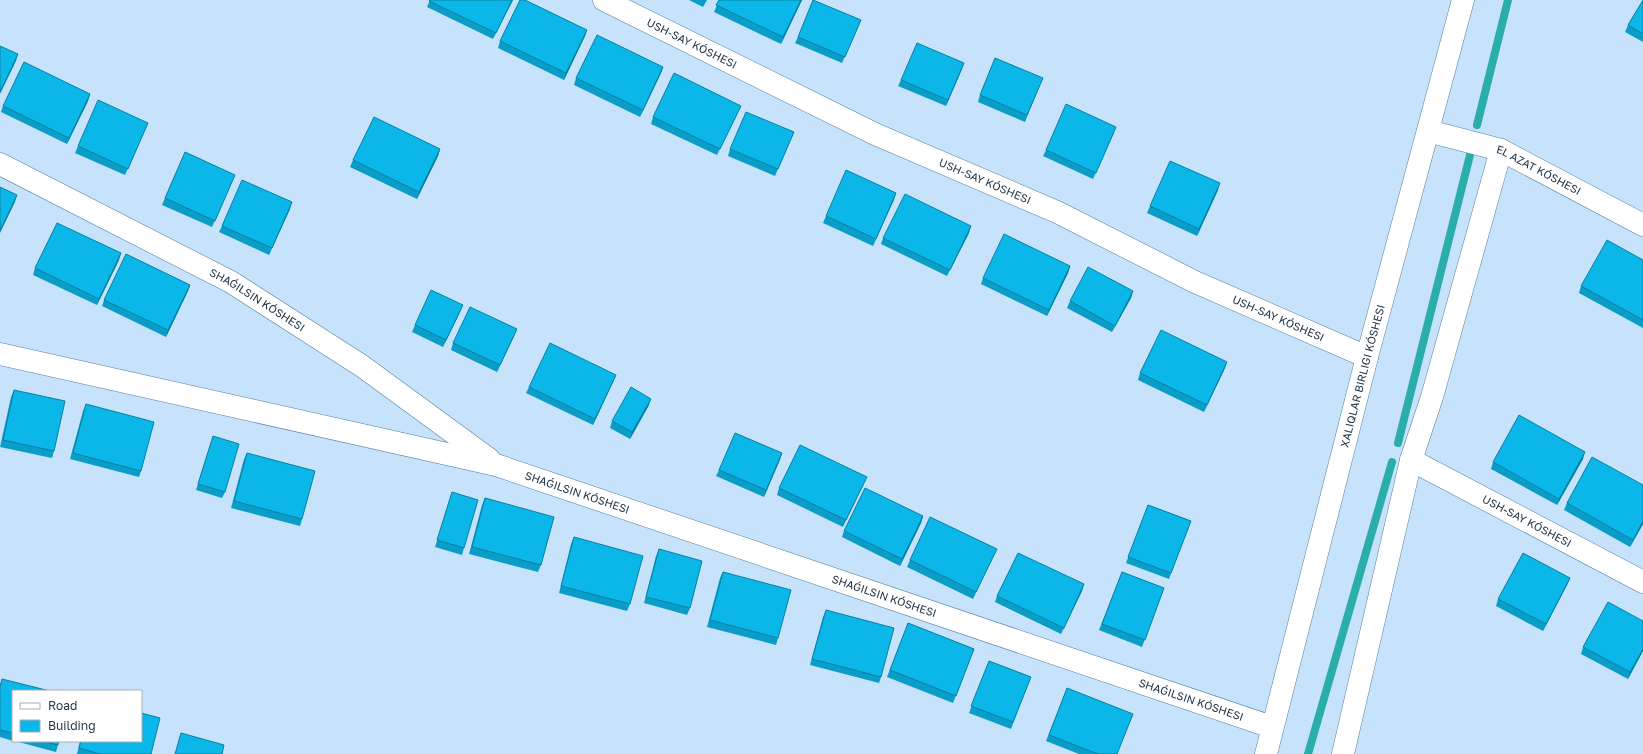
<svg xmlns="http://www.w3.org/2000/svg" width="1643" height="754" font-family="'Golos Text',sans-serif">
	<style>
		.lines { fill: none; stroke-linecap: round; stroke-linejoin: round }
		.stream { stroke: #2baea9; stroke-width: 8 }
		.minor-casing { stroke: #547fa4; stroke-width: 23 }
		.tertiary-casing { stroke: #547fa4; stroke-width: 23 }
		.minor { stroke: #fff; stroke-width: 22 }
		.tertiary { stroke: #fff; stroke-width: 22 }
		.wall { fill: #099dc8 }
		.shaded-wall { fill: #0780a2 }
		.building { fill: #0ab7e8; stroke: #0780a2 }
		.labels { text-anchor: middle; stroke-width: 3; stroke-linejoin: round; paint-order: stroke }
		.street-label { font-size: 11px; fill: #233646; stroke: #fff }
	</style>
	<rect width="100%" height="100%" fill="#c7e2fb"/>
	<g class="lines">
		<path class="stream" d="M1477,125L1508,0
			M1398,443L1470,155
			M1308,754L1392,462"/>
		<defs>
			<g id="minor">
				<path id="s1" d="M604,0L875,134L1057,212L1195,282L1367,357"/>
				<path id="s2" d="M1428,131L1501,150L1643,225"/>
				<path id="s3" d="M0,164L231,282L362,366L489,459"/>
				<path id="s4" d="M0,354L496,465L1272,727"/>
				<path id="s5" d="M1411,460L1643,582"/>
				<path d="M1343,754L1411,460L1432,397L1501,150"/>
			</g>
			<g id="tertiary">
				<path id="s6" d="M1266,754L1367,357L1463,0"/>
			</g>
		</defs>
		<use href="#minor" class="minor-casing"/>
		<use href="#tertiary" class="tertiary-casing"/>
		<use href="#minor" class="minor"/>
		<use href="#tertiary" class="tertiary"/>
	</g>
	<path class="wall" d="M430,0H513L493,39L427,7Z
		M689,0H707L703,7Z
		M719,0H802L781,44L714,12Z
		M1643,0V42L1625,32L1628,25Z
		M858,27L842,63L795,43L798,37Z
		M587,30L585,36L564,80L498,48L500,41Z
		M663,67L661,73L640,117L574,85L576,78Z
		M962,69L946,106L898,86L901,80Z
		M1040,85L1025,122L978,102L980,95Z
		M90,94L88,101L67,144L1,112L3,106Z
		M738,112L717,155L651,124L653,117Z
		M148,123L125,175L75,153L78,146Z
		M794,132L775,176L728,156L730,149Z
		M1114,133L1093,179L1043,156L1046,150Z
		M440,149L438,156L417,199L350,167L353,160Z
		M235,175L212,227L162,205L165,198Z
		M1218,190L1197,236L1147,213L1150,206Z
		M896,193L873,246L823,223L826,216Z
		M290,209L269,255L219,232L222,226Z
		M969,233L947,276L881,244L883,238Z
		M119,260L97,305L33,275L35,268Z
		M1643,260V328L1579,293L1581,286Z
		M1070,266L1068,273L1047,316L981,284L983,278Z
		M190,285L188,291L166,337L102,306L104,300Z
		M1133,291L1131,298L1112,332L1067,308L1070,301Z
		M460,312L443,347L412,332L415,325Z
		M514,336L497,372L451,350L453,343Z
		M1225,368L1204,412L1138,380L1140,373Z
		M616,375L613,382L593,425L526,393L529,387Z
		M14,390L54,451L52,458L0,447L11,397Z
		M86,404L141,471L139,477L70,459L83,411Z
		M649,405L630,439L610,428L612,421Z
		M213,436L225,492L222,498L196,490Z
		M247,453L302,519L300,526L231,508L244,459Z
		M782,453L764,497L716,476L719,470Z
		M1583,459L1557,505L1491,469L1493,462Z
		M864,483L843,527L777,495L779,488Z
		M1643,485V524L1630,547L1564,510L1567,503Z
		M452,492L464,548L462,555L435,547Z
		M485,498L541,565L538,572L469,554L482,505Z
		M1148,505L1191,521L1169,579L1126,563Z
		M923,516L921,523L900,566L842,537L844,531Z
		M574,537L630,604L627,611L559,593L571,544Z
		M659,549L690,608L687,615L644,603L656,556Z
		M994,555L973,599L907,567L910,560Z
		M723,572L778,638L776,645L707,627L720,578Z
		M1122,572L1164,588L1142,647L1099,630Z
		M1570,578L1567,585L1543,631L1496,606L1498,599Z
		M1084,584L1082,591L1061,634L995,602L997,596Z
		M826,610L881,677L879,683L810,665L823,617Z
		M1643,621V651L1628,679L1581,654L1583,647Z
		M908,623L974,649L953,703L887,677Z
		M989,661L1031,677L1011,729L969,713Z
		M2,679L13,691V741L0,737V685Z
		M1067,688L1117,754H1079L1046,741Z
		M15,741H59L56,752Z
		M80,741H141L151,754H77Z"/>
	<path class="shaded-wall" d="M512,0H513L493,39L496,33Z
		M801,0H802L781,44L783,37Z
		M587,30L585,36L564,80L566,73Z
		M18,54L16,61L0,94V92Z
		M964,63L962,69L946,106L948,100Z
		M663,67L661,73L640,117L643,110Z
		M90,94L88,101L67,144L69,138Z
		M440,149L438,156L417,199L419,192Z
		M1220,183L1218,190L1197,236L1199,229Z
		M896,193L894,200L873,246L876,239Z
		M17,195L15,202L0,233V231Z
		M292,202L290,209L269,255L272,248Z
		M971,226L969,233L947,276L950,270Z
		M121,253L119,260L97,305L99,299Z
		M1070,266L1068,273L1047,316L1049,310Z
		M190,285L188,291L166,337L168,330Z
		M1133,291L1131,298L1112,332L1115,326Z
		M463,305L460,312L443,347L446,340Z
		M517,329L514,336L497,372L500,365Z
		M1227,362L1225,368L1204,412L1207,405Z
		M616,375L613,382L593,425L595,419Z
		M651,399L649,405L630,439L632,432Z
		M1585,452L1583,459L1557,505L1559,499Z
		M782,453L780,460L764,497L766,490Z
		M923,516L921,523L900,566L902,559Z
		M1643,521V524L1630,547L1633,540Z
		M1570,578L1567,585L1543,631L1546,624Z
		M1084,584L1082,591L1061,634L1064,628Z
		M1643,649V651L1628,679L1630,672Z"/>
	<path class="building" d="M430,0H512L496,33L429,1Z
		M520,0H525L587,30L566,73L500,41Z
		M719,0H801L783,37L716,5Z
		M813,0L861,20L845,57L798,37Z
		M1643,0V34L1628,25Z
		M597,35L663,67L643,110L576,78Z
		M917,43L964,63L948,100L901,80Z
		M0,46L18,54L0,92Z
		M995,58L1043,78L1027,115L980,95Z
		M24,62L90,94L69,138L3,106Z
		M674,73L741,106L720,149L653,117Z
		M98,100L148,123L128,169L78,146Z
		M1066,104L1116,127L1096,173L1046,150Z
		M746,112L794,132L778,169L730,149Z
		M374,117L440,149L419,192L353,160Z
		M185,152L235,175L215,221L165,198Z
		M1170,161L1220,183L1199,229L1150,206Z
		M846,170L896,193L876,239L826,216Z
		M242,180L292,202L272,248L222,226Z
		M0,187L17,195L0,231Z
		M905,194L971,226L950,270L883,238Z
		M57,223L121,253L99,299L35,268Z
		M1004,234L1070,266L1049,310L983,278Z
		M1607,240L1643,260V320L1581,286Z
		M126,254L190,285L168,330L104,300Z
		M1088,267L1133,291L1115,326L1070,301Z
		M431,290L463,305L446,340L415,325Z
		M470,307L517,329L500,365L453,343Z
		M1161,330L1227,362L1207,405L1140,373Z
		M550,343L616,375L595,419L529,387Z
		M631,387L651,399L632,432L612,421Z
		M14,390L65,401L54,451L3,440Z
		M86,404L154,422L141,471L73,453Z
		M1519,415L1585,452L1559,499L1493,462Z
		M735,433L782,453L766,490L719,470Z
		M213,436L239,444L225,492L198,484Z
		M800,445L867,477L846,520L779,488Z
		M247,453L315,471L302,519L234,501Z
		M1592,457L1643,485V521L1633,540L1567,503Z
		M865,488L923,516L902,559L844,531Z
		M452,492L478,500L464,548L437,540Z
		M485,498L554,517L541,565L472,547Z
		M1148,505L1191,521L1171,573L1128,557Z
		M930,517L997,549L976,592L910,560Z
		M574,537L643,556L630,604L561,586Z
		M659,549L702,561L690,608L646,597Z
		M1018,553L1084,584L1064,628L997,596Z
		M1523,553L1570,578L1546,624L1498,599Z
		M723,572L791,590L778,638L710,620Z
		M1122,572L1164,588L1145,640L1102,624Z
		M1608,602L1643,621V649L1630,672L1583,647Z
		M826,610L894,628L881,677L812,659Z
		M908,623L974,649L956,696L890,670Z
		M989,661L1031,677L1013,722L971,706Z
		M2,679L50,691H13V733L0,730V687Z
		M1067,688L1133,714L1117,754H1098L1049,735Z
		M141,713L160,718L151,754H100L79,748L81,741H141Z
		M181,733L224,745L222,754H175Z
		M42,741H59L58,745Z"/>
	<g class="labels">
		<g class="street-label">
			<text dy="4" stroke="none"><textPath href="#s1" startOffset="98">USH-SAY KÓSHESI</textPath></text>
			<text dy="4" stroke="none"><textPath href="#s2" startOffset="118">EL AZAT KÓSHESI</textPath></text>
			<text dy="4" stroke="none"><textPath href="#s1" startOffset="422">USH-SAY KÓSHESI</textPath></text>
			<text dy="4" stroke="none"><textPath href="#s3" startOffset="291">SHAǴILSIN KÓSHESI</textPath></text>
			<text dy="4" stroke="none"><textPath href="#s1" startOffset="746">USH-SAY KÓSHESI</textPath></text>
			<text dy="4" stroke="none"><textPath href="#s6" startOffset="390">XALIQLAR BIRLIGI KÓSHESI</textPath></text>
			<text dy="4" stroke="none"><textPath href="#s4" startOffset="594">SHAǴILSIN KÓSHESI</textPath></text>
			<text dy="4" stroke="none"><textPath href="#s5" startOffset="131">USH-SAY KÓSHESI</textPath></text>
			<text dy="4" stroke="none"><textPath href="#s4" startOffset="918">SHAǴILSIN KÓSHESI</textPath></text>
			<text dy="4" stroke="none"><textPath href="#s4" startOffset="1242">SHAǴILSIN KÓSHESI</textPath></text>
		</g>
	</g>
	<rect x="12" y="690" width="130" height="52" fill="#ffffff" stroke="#a7afb5"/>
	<rect x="20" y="703" width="20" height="6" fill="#ffffff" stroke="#a7afb5"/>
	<text x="48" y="710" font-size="12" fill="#233646">Road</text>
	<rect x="20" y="720" width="20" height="12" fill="#0ab7e8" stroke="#a7afb5"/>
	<text x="48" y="730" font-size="12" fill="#233646">Building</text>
</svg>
